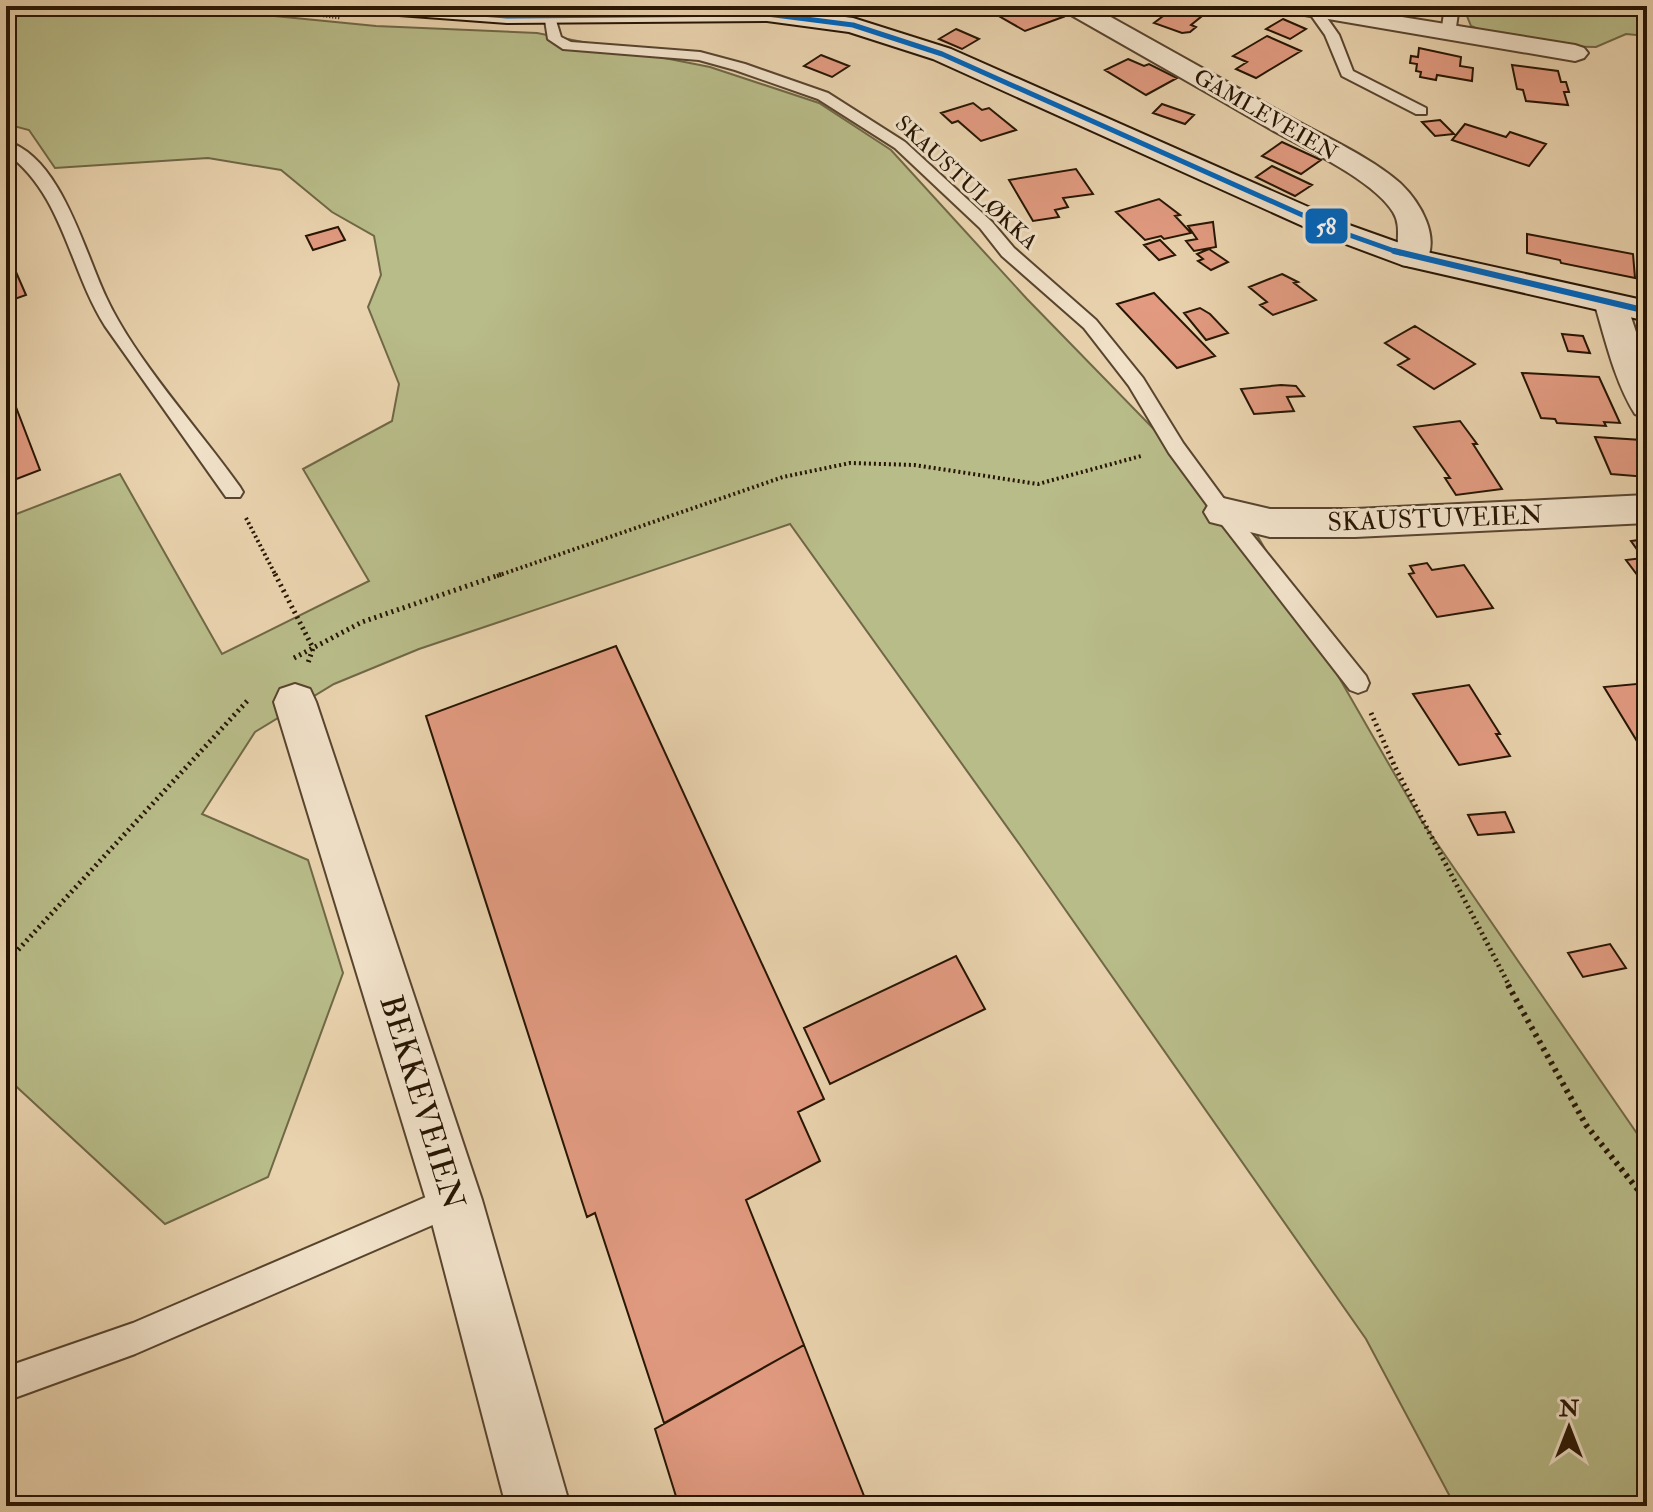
<svg xmlns="http://www.w3.org/2000/svg" width="1653" height="1512" font-family="'IM FELL Double Pica',serif">
	<style>
		.green { fill: #b8bc89; stroke: #706846; stroke-width: 2 }
		.building { fill: #e29b81; stroke: #271503; stroke-width: 2 }
		.lines { fill: none; stroke-linecap: round; stroke-linejoin: round }
		.lane-casing { stroke: #58442e; stroke-width: 4 }
		.street-casing { stroke: #58442e; stroke-width: 4 }
		.secondary-casing { stroke: #271503; stroke-width: 4 }
		.path-far3 { stroke: #271503; stroke-width: 3; stroke-dasharray: 1 2; stroke-linecap: butt }
		.path-far2 { stroke: #271503; stroke-width: 4; stroke-dasharray: 2 3; stroke-linecap: butt }
		.path-far1 { stroke: #271503; stroke-width: 5; stroke-dasharray: 2 4; stroke-linecap: butt }
		.path { stroke: #271503; stroke-width: 6; stroke-dasharray: 3 5; stroke-linecap: butt }
		.lane { fill: #f1e2ca; fill-rule: evenodd }
		.street { fill: #f1e2ca; fill-rule: evenodd }
		.secondary { fill: #f1e2ca; fill-rule: evenodd }
		.bus-1-far1-casing { stroke: #f1e2ca; stroke-width: 9 }
		.bus-1-casing { stroke: #f1e2ca; stroke-width: 11 }
		.bus-1-far1 { stroke: #0065bd; stroke-width: 5 }
		.bus-1 { stroke: #0065bd; stroke-width: 6 }
		.labels { text-anchor: middle; stroke-width: 6; stroke-linejoin: round; paint-order: stroke }
		.far-street-label { font-size: 22px; fill: #271503; stroke: #f1e2ca }
		.street-label { font-size: 26px; fill: #271503; stroke: #f1e2ca }
		.near-street-label { font-size: 32px; fill: #271503; stroke: #f1e2ca }
		.line-badge { stroke: #f1e2ca; stroke-width: 3 }
		.badge-label { font-size: 22px; text-anchor: middle; font-weight: bold; fill: #fff }
	</style>
	<rect width="100%" height="100%" fill="#e9d3ae"/>
	<filter id="stains"><feTurbulence type="fractalNoise" baseFrequency=".0025" numOctaves="4"/><feColorMatrix values="0 0 0 0 .2 0 0 0 0 .09 0 0 0 0 .02 0 0 0 .5 -.17"/></filter>
	<radialGradient id="worn" r=".72"><stop offset=".6" stop-color="#630" stop-opacity="0"/><stop offset="1" stop-color="#630" stop-opacity=".3"/></radialGradient>
	<path class="green" d="M6,6H174L376,26L537,33L710,67L819,103L891,150L1027,299L1257,535L1421,820L1647,1148V1506H1455L1366,1339L1020,845L790,524L419,649L334,684L255,732L202,814L308,860L343,973L268,1177L165,1224L6,1077V518L120,474L222,654L369,581L303,469L392,421L399,384L368,307L381,275L374,236L332,212L281,170L208,158L55,168L29,130L6,124Z
		M1463,6H1647V36L1626,34L1596,47L1549,46L1500,38L1471,26Z"/>
	<path class="building" d="M1004,6L1028,8L1055,6L1061,9L1054,12L1063,17L1025,31L990,11Z
		M1175,7L1202,16L1191,25L1196,27L1190,32L1182,33L1154,23Z
		M1283,19L1306,29L1290,39L1266,29Z
		M956,29L979,39L962,49L939,39Z
		M1267,36L1301,51L1256,78L1236,69L1247,62L1233,56Z
		M1419,48L1461,57L1460,66L1473,68L1472,81L1437,75L1436,80L1420,77L1421,72L1416,71L1417,64L1410,63L1411,56L1418,57Z
		M821,55L849,66L832,77L804,66Z
		M1128,59L1144,66L1149,64L1177,78L1146,95L1105,70Z
		M1512,65L1558,71L1561,82H1566L1569,92H1564L1568,105L1526,101L1523,90L1517,89Z
		M973,103L982,110L989,108L1016,130L981,141L958,121L952,123L941,113Z
		M1162,104L1194,115L1185,124L1153,113Z
		M1440,120L1454,134L1435,136L1422,122Z
		M1465,124L1506,137L1510,132L1546,144L1529,166L1452,140Z
		M1282,142L1321,160L1301,174L1262,156Z
		M1272,166L1312,185L1295,196L1256,177Z
		M1076,169L1093,194L1063,198L1068,207L1055,210L1059,217L1033,221L1009,180Z
		M1159,199L1180,215L1175,216L1191,233L1164,239L1161,236L1145,240L1116,212Z
		M1213,222L1216,247L1194,251L1186,241L1197,239L1188,226Z
		M338,227L345,240L313,250L306,236Z
		M1527,234L1633,254L1635,278L1561,263L1560,260L1527,253Z
		M1160,240L1175,255L1159,260L1144,245Z
		M6,249L26,295L6,302Z
		M1209,249L1228,262L1211,270L1198,261L1203,259L1197,254Z
		M1282,274L1298,282L1294,283L1316,300L1273,315L1260,305L1267,302L1249,287Z
		M1154,293L1215,356L1177,368L1117,304Z
		M1200,308L1210,314L1228,333L1206,340L1184,313Z
		M1415,326L1475,364L1434,389L1398,365L1409,359L1385,343Z
		M1562,334L1583,336L1590,353L1568,351Z
		M1522,373L1599,377L1620,423L1604,422L1606,426L1557,423L1555,419L1541,418Z
		M6,381L40,470L6,483Z
		M1281,385L1296,386L1304,396L1287,397L1294,411L1254,414L1241,389Z
		M1460,421L1477,444H1473L1502,489L1456,495L1445,478H1450L1414,427Z
		M1595,437L1642,440L1647,451V477L1611,474Z
		M1647,539V588L1626,560L1643,558L1631,541Z
		M1427,563L1432,570L1464,565L1493,608L1437,617L1409,574L1414,573L1410,566Z
		M616,646L824,1099L798,1112L820,1161L746,1200L804,1345L664,1423L595,1213L587,1217L426,716Z
		M1647,683V750L1643,751L1604,687Z
		M1469,685L1500,734H1496L1510,756L1459,765L1413,694Z
		M1505,812L1514,832L1478,835L1468,815Z
		M1610,944L1626,968L1583,977L1568,953Z
		M956,956L985,1009L830,1084L804,1028Z
		M804,1345L868,1506H679L655,1429Z"/>
	<g class="lines">
		<defs>
			<path id="lane" d="M1445,6H1459L1455,34L1448,38L1441,34Z
				M1310,8H1320L1339,35L1353,71L1426,108V114H1416L1342,76L1325,35L1308,11Z
				M544,14H554L561,37L571,42L700,52L745,64L828,93L905,142L992,222L1014,248L1096,320L1143,378L1183,443L1230,507L1366,676L1369,683L1366,690L1358,693L1350,690L1216,517L1169,453L1129,386L1084,328L1002,256L980,228L895,148L818,99L735,70L699,60L563,49L548,39Z
				M6,141C61,157 84,251 106,297C135,360 199,429 240,487L243,492L240,497H226L105,326C69,269 63,194 6,153Z
				M454,1185L465,1189L469,1200L465,1211L135,1354L6,1401V1367L133,1323Z"/>
			<path id="street" d="M1061,6H1091C1159,44 1227,82 1295,120C1329,139 1370,157 1400,183C1420,202 1442,238 1424,265L1413,267L1402,265C1392,249 1404,229 1393,212C1373,180 1306,149 1272,130C1203,90 1134,51 1064,11Z
				M1281,6H1334L1575,45L1584,48L1588,53L1584,58L1575,61L1293,13L1284,11Z
				M1611,295L1622,298L1627,305L1647,365V418L1635,414C1615,382 1606,342 1595,305L1600,298Z
				M1647,495V523L1355,537H1270L1210,522L1204,512L1210,502L1223,498L1270,509H1355Z
				M295,684L310,689L316,702L482,1200L570,1506H506L426,1200L274,702L280,689Z"/>
			<path id="secondary" d="M360,6L507,9L767,7L853,18L951,49L1349,225L1422,251L1647,301V321L1402,265L1327,237L933,59L849,32L767,21L507,23L372,13L363,11Z"/>
		</defs>
		<use href="#lane" class="lane-casing"/>
		<use href="#street" class="street-casing"/>
		<use href="#secondary" class="secondary-casing"/>
		<path class="path-far3" d="M243,6L341,18"/>
		<path class="path-far2" d="M246,518L276,576
			M497,576L783,477L850,463L914,465L1038,484L1141,456"/>
		<path class="path-far1" d="M275,574L313,648L308,663
			M294,658L362,622L502,574
			M1371,713L1395,767L1510,987
			M6,963L249,699"/>
		<path class="path" d="M1508,985L1586,1125L1647,1201"/>
		<use href="#lane" class="lane"/>
		<use href="#street" class="street"/>
		<use href="#secondary" class="secondary"/>
		<defs>
			<path id="bus-1-far1" d="M372,6L507,16L767,14L853,25L942,54L1338,231L1400,253"/>
			<path id="bus-1" d="M1394,251L1647,311"/>
		</defs>
		<use href="#bus-1-far1" class="bus-1-far1-casing"/>
		<use href="#bus-1" class="bus-1-casing"/>
		<use href="#bus-1-far1" class="bus-1-far1"/>
		<use href="#bus-1" class="bus-1"/>
	</g>
	<g class="labels">
		<g class="far-street-label">
			<text transform="translate(1266 114) rotate(30)" y="8">GAMLEVEIEN</text>
			<text transform="translate(967 182) rotate(43)" y="8">SKAUSTULØKKA</text>
		</g>
		<g class="street-label">
			<text transform="translate(1435 518) rotate(-2)" y="9">SKAUSTUVEIEN</text>
		</g>
		<g class="near-street-label">
			<text transform="translate(423 1102) rotate(73)" y="11">BEKKEVEIEN</text>
		</g>
	</g>
	<rect class="line-badge" x="1304" y="207" width="45" height="38" rx="8" fill="#0065bd"/>
	<g class="badge-label">
		<text x="1326" y="234">58</text>
	</g>
	<rect width="1653" height="1512" fill="none" stroke="#e9d3ae" stroke-width="32"/>
	<rect x="8" y="8" width="1637" height="1496" fill="none" stroke="#271503" stroke-width="4"/>
	<rect x="16" y="16" width="1621" height="1480" fill="none" stroke="#271503" stroke-width="2"/>
	<g transform="translate(1569 1428)" stroke="#f1e2ca" stroke-width="6" paint-order="stroke">
	<path d="M0-6L14 30L0 20L-14 30Z" fill="#271503"/>
	<text y="-12" font-size="22" font-weight="bold" text-anchor="middle" fill="#271503">N</text>
	</g>
	<rect width="100%" height="100%" filter="url(#stains)"/>
	<rect width="100%" height="100%" fill="url(#worn)"/>
</svg>
